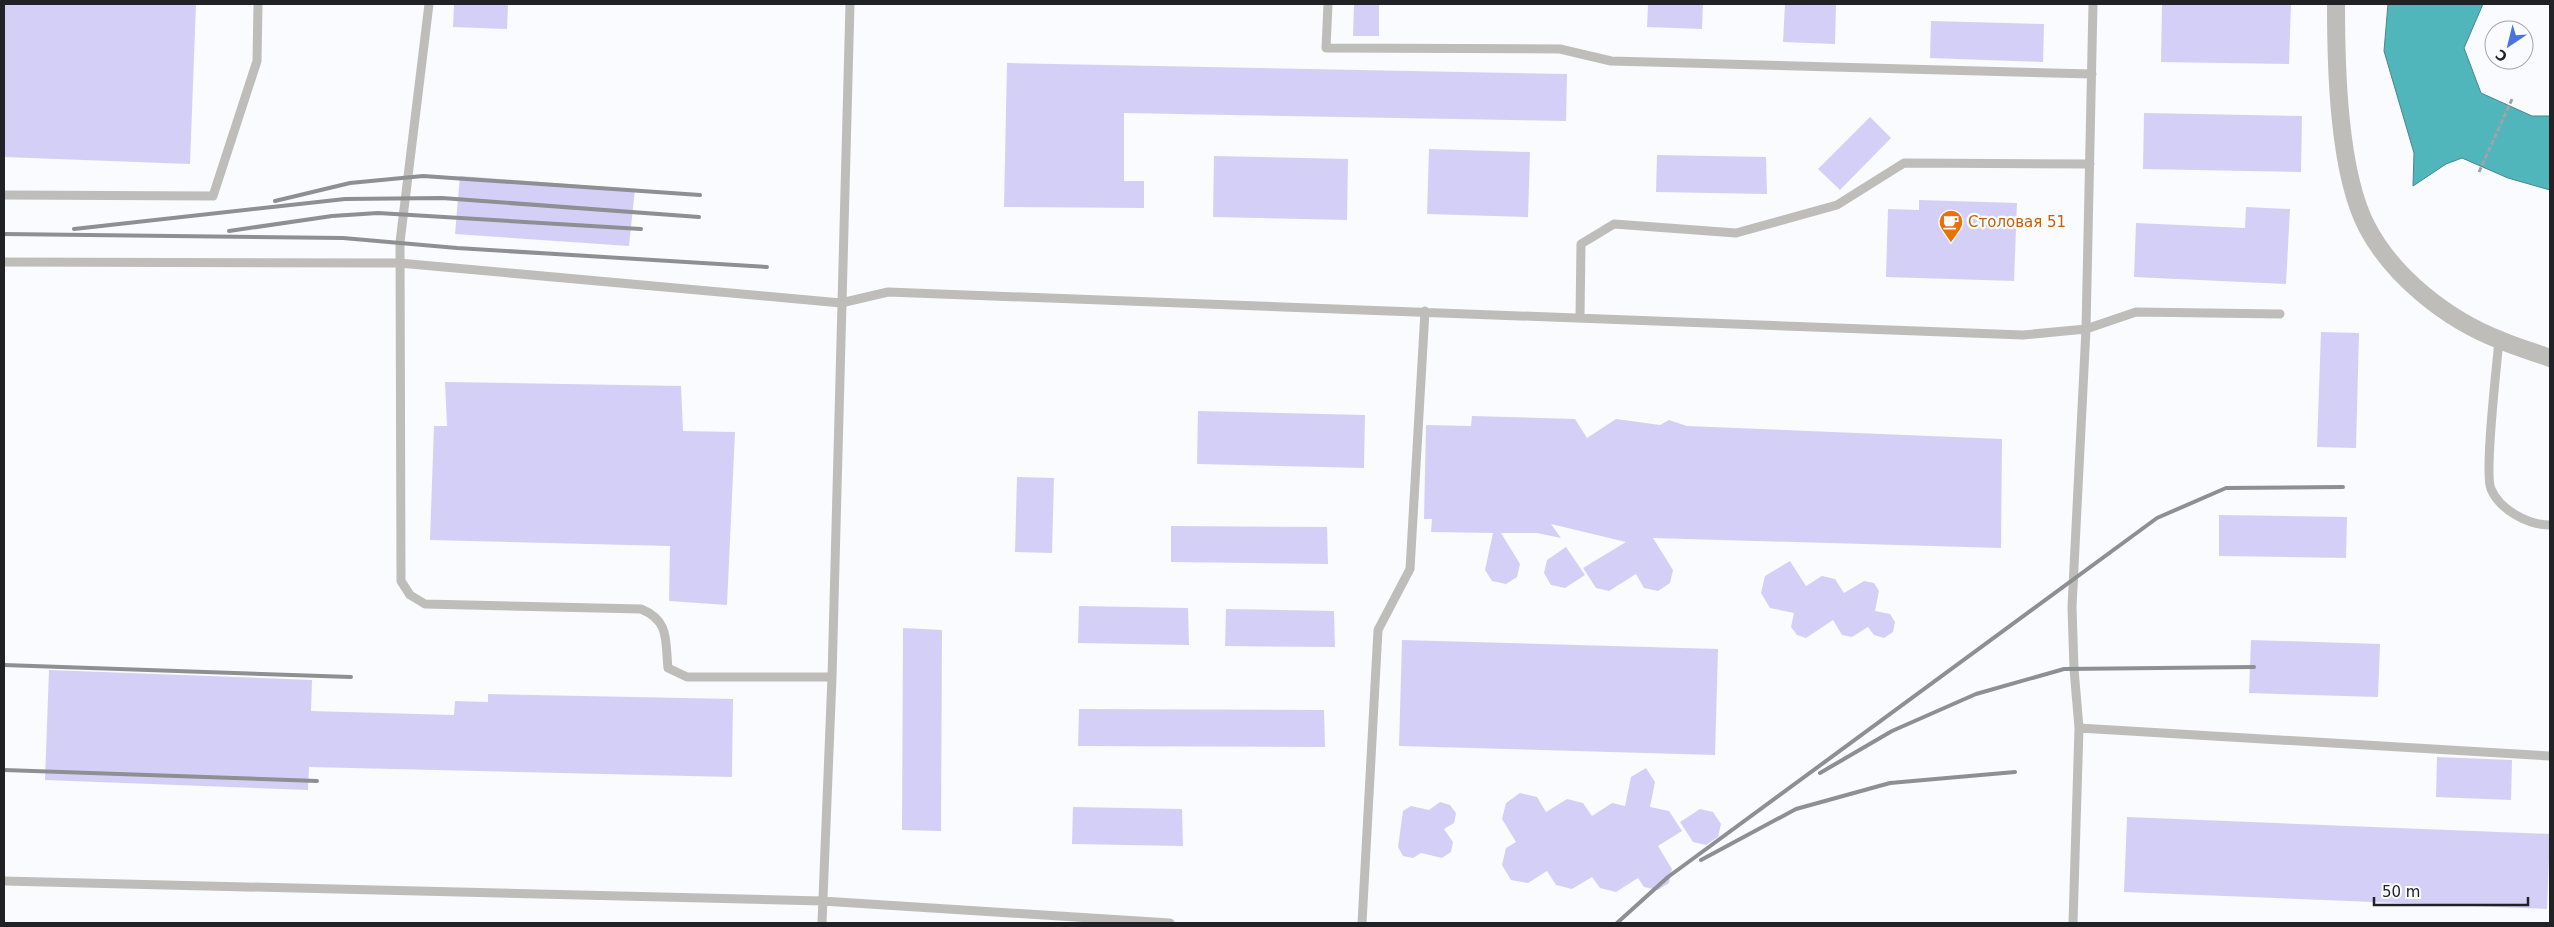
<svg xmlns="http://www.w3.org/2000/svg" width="2554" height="927" font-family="'DejaVu Sans',sans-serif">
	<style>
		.water { fill: #51b5bc; stroke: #43898f }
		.building { fill: #d4cff7 }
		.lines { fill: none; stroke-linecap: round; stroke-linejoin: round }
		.path { stroke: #a1a3a6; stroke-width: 3; stroke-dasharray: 5 2.5; stroke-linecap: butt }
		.lane { stroke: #bfbdb9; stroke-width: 9 }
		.street { stroke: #bfbdb9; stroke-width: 18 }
		.rail { stroke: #8d8f92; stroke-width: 4 }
		.labels { text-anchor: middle; stroke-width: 4.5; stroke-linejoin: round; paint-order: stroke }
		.food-label { font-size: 15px; fill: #c56008; stroke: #f9fbfe; text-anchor: start }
	</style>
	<rect width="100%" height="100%" fill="#f9fbfe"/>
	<path class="water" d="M2388,4H2483L2464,48L2481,93L2532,116H2550V190L2508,178L2462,158L2446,164L2413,186L2414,153L2384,51Z"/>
	<path class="building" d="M4,4H196L190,164L4,157Z
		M454,4H508L507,29L453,27Z
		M1354,4H1379V36H1353Z
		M1648,4H1703L1702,29L1647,27Z
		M1785,4H1836L1835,44L1783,42Z
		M2162,4H2291L2289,64L2161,62Z
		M1931,21L2044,24L2043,62L1930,58Z
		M1007,63L1567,74L1566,121L1124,113V181H1144V208L1004,207Z
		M2144,113L2302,116L2301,172L2143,169Z
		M1870,117L1891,138L1840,190L1818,169Z
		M1429,149L1530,152L1528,217L1427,214Z
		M1657,155L1766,157L1767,194L1656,192Z
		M1214,156L1348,159L1347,220L1213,217Z
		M460,176L635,189L629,246L455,234Z
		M1919,200L2017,203L2014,281L1886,277L1888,209L1919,210Z
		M2246,207L2290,209L2286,284L2134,277L2136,223L2245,228Z
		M2321,332L2359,333L2356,448L2317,447Z
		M445,382L681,386L683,431L735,432L727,605L669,601L670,546L430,540L434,426H447Z
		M1198,411L1365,415L1364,468L1197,464Z
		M1472,416L1575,419L1587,438L1616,419L1660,425L1669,420L1687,426L2002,439L2001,548L1653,538L1673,570L1670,583L1658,591L1644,588L1636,574L1609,591L1596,588L1583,568L1626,542L1551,524L1561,538L1537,533H1501L1520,564L1517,577L1506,584L1492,581L1485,570L1493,533L1431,532L1432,519H1424L1426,425L1471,426Z
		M1017,477L1054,478L1052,553L1015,552Z
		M2219,515L2347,517L2346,558L2219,556Z
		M1171,526L1327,527L1328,564L1171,562Z
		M1566,547L1585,575L1565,588L1551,585L1544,573L1547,560Z
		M1790,561L1806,586L1822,576L1835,579L1844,593L1864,581L1874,583L1879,591L1875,611L1890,614L1895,622L1893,632L1884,638L1874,635L1868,627L1852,637L1842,635L1833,620L1806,638L1797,635L1791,627L1794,613L1770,608L1761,593L1765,576Z
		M1079,606L1188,608L1189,645L1078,643Z
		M1226,609L1334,611L1335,647L1225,646Z
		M903,628L942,630L941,831L902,830Z
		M1402,640L1718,649L1715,755L1399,746Z
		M2251,640L2380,644L2378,697L2249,693Z
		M49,670L312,680L311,711L454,715L455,701L488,702V694L733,699L732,777L309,767L308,790L45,780Z
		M1079,709L1324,710L1325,747L1078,746Z
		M2437,757L2512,760L2511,800L2436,797Z
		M1646,768L1655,782L1650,807L1669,811L1682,831L1658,846L1672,869L1669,883L1658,890L1644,887L1638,878L1616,892L1600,888L1592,877L1572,889L1556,885L1547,871L1528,883L1511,880L1502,865L1506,848L1516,842L1502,819L1506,803L1520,793L1537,797L1546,812L1567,799L1583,803L1592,816L1612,803L1625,806L1631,777Z
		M1440,802L1450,805L1456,813L1454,823L1444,829L1453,842L1451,852L1442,858L1421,853L1413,858L1403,856L1398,847L1403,811L1411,806L1429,810Z
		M1073,807L1182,809L1183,846L1072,844Z
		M1700,809L1713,812L1721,824L1718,837L1706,845L1693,842L1680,822Z
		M2127,817L2550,834L2547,909L2124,892Z"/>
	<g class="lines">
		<path class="path" d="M2479,172L2513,97"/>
		<path class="lane" d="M429,4L400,242L401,581L410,595L425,604L641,609C670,621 665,640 668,668L687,677H832
			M1328,4L1326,48L1560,49L1611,61L2092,74
			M4,195L213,196L257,61L258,4
			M4,262L399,263L841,303L888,292L2023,335L2086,329L2136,312L2280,314
			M1580,317L1581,244L1614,224L1736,233L1837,205L1904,163L2090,164
			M2499,340C2497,364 2484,474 2491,489C2500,510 2528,525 2550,525
			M2079,728L2550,756
			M4,881L822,901L1170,923
			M822,923L832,677L850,4
			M1362,923L1378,630L1410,569L1425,311
			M2073,923L2079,728L2074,669L2072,607L2086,329L2093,4"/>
		<path class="street" d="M2336,4C2336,66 2338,172 2367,227C2393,277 2448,320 2500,340C2516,347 2534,352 2550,358"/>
		<path class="rail" d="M275,201L350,183L423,176L700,195
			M74,229L345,199L442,198L699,217
			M229,231L332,216L378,213L641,229
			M4,234L343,238L457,248L767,267
			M4,665L351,677
			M4,770L317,781
			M1820,773L1892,731L1976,694L2064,669L2254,667
			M1701,860L1796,809L1890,783L2015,772
			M1617,923L1668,877L2157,518L2226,488L2343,487"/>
	</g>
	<defs>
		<symbol id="cafe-pin" viewBox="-11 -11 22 30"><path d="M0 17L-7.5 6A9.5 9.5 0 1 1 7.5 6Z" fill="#e8710a" stroke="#f9fbfe"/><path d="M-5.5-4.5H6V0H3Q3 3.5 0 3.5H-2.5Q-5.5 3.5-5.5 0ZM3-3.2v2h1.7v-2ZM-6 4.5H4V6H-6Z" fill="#fff"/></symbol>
	</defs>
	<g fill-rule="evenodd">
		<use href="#cafe-pin" x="1937" y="208" width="28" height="38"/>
	</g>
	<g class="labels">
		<g class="food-label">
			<text x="1968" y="227">Столовая 51</text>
		</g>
	</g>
	<rect width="2554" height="927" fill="none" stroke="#212225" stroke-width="10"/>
	<g transform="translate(2509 45) rotate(215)"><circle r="24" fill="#f9fbfe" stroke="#a3a4a7"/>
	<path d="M0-4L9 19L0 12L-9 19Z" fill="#4973e5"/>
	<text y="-8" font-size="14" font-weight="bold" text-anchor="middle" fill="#212225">С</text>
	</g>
	<path d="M2374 897v8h154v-8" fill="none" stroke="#212225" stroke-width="2.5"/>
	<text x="2382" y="897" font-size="15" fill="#212225" stroke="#f9fbfe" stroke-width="4" paint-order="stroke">50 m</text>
</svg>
